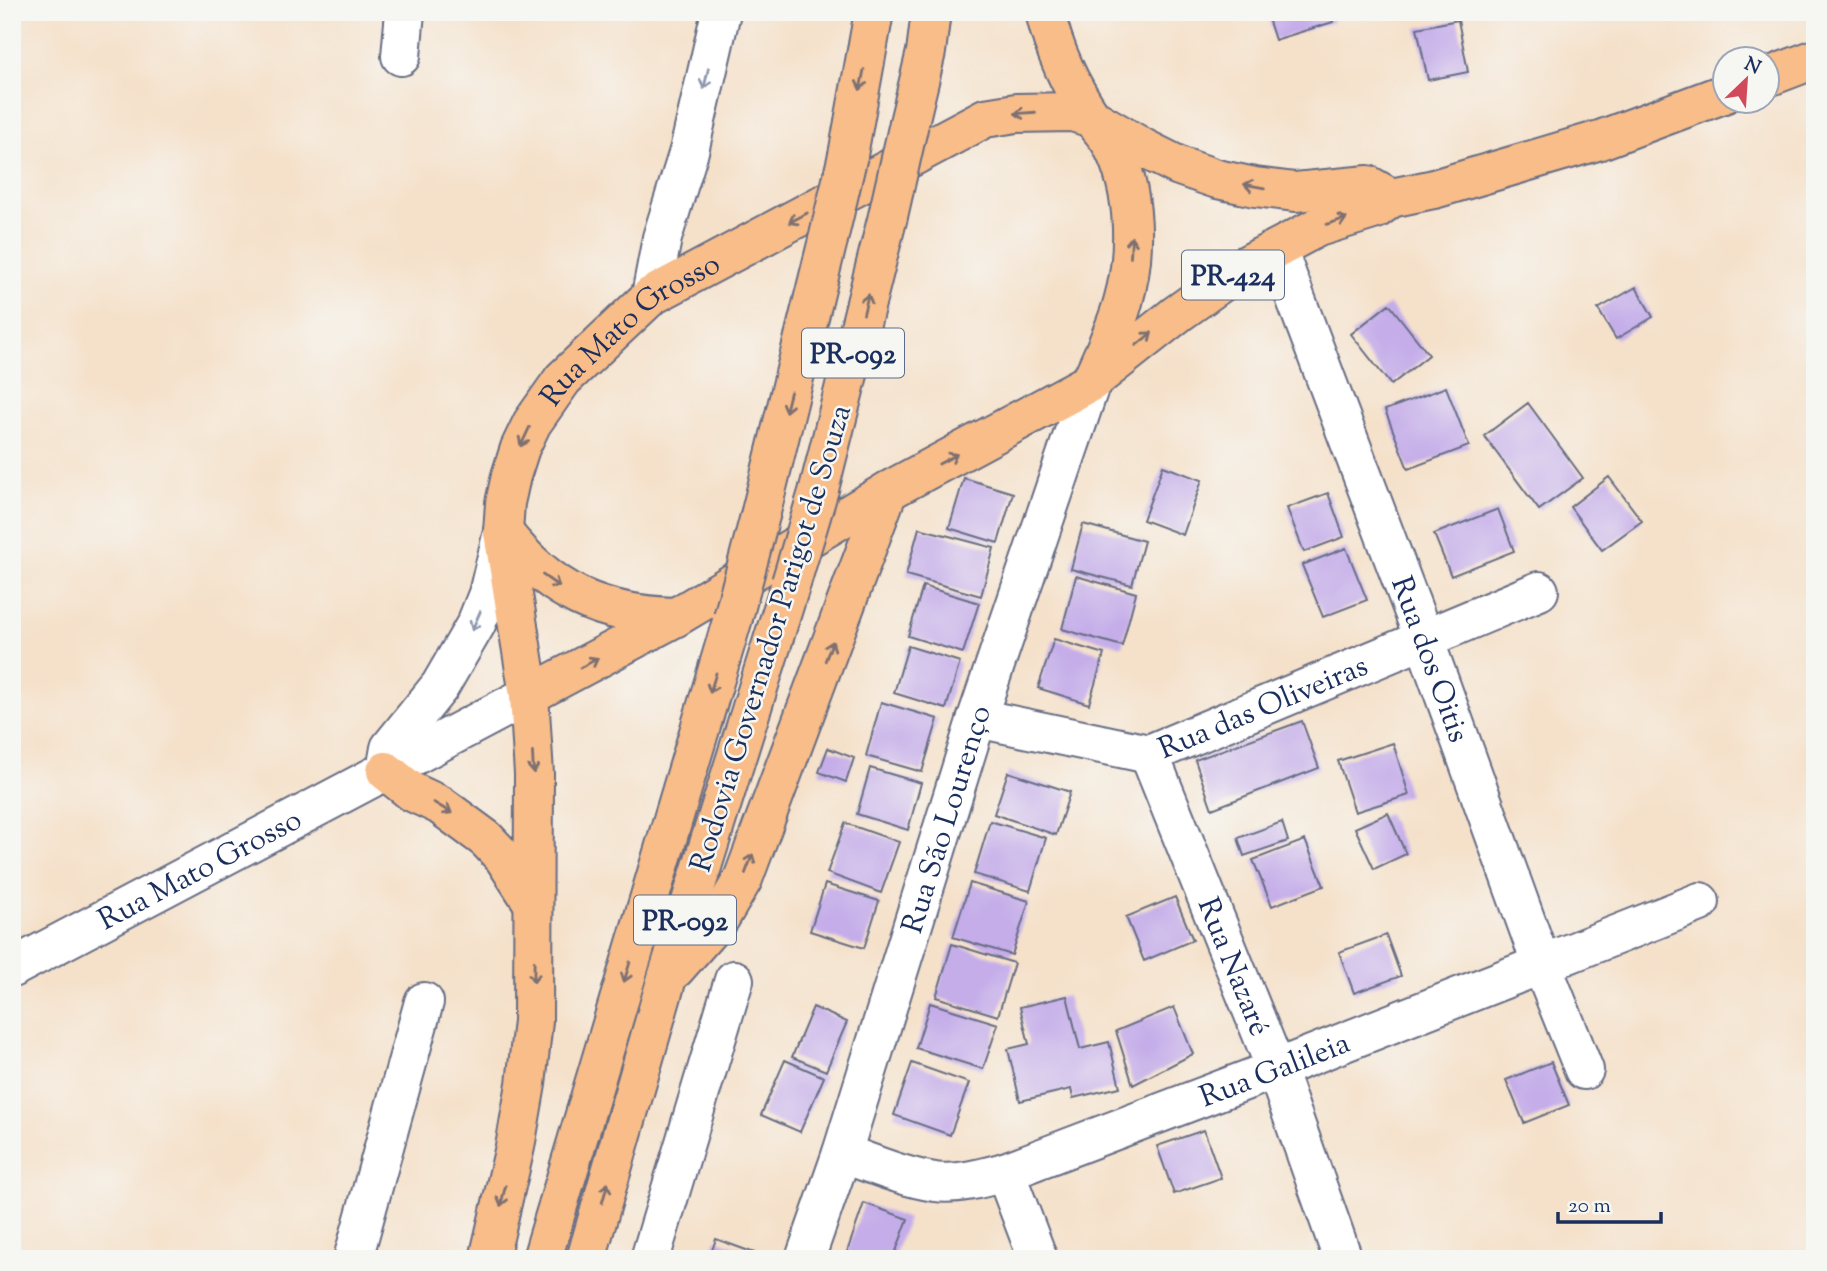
<svg xmlns="http://www.w3.org/2000/svg" width="1827" height="1271" font-family="'Sorts Mill Goudy',serif">
	<style>
		.building { fill: #c5ade9 }
		.lines { fill: none; stroke-linecap: round; stroke-linejoin: round }
		.minor-casing { stroke: #676d84; stroke-width: 42 }
		.major-casing { stroke: #676d84; stroke-width: 42 }
		.minor { stroke: #fff; stroke-width: 38 }
		.major { stroke: #f8bd89; stroke-width: 38 }
		.major-bridge-casing { stroke: #676d84; stroke-width: 42; stroke-linecap: butt }
		.major-bridge { stroke: #f8bd89; stroke-width: 38 }
		.oneway { stroke: #8d97ae }
		.oneway2 { stroke: #7e6f71 }
		.labels { text-anchor: middle; stroke-width: 5; stroke-linejoin: round; paint-order: stroke }
		.shield { fill: #f6f6f2; stroke: #5d6b8a; stroke-width: 2 }
		.shield-label { font-size: 28px; font-weight: bold; fill: #1b2f5e }
		.street-label { font-size: 30px; fill: #1b2f5e; stroke: #f6f6f2 }
	</style>
	<rect width="100%" height="100%" fill="#f6f6f2"/>
	<filter id="ink" filterUnits="userSpaceOnUse"><feTurbulence type="fractalNoise" baseFrequency=".0143" numOctaves="2"/><feDisplacementMap in="SourceGraphic" scale="14" xChannelSelector="R" yChannelSelector="G"/><feConvolveMatrix kernelMatrix="1 2 1 2 8 2 1 2 1" color-interpolation-filters="sRGB"/></filter>
	<filter id="wash" filterUnits="userSpaceOnUse"><feTurbulence type="fractalNoise" baseFrequency=".00686" numOctaves="4" result="noise"/><feDisplacementMap in="SourceGraphic" scale="28" xChannelSelector="R" yChannelSelector="G"/><feGaussianBlur stdDeviation="1.57" result="paint"/><feColorMatrix in="noise" values="0 0 0 0 0 0 0 0 0 0 0 0 0 0 0 0 0 1.4 0 .05"/><feComposite in="paint" operator="in"/></filter>
	<g filter="url(#wash)">
		<rect width="100%" height="100%" fill="#f5e1ca"/>
		<g id="blocks">
			<path class="building" d="M1266,12H1330L1333,22L1275,40Z
				M1458,20L1468,72L1428,80L1417,28Z
				M1636,287L1653,317L1616,339L1598,309Z
				M1389,304L1429,355L1391,385L1351,334Z
				M1446,387L1469,446L1408,469L1385,410Z
				M1528,403L1583,478L1539,510L1484,436Z
				M1163,466L1202,480L1183,535L1143,520Z
				M1609,477L1642,521L1602,550L1570,507Z
				M964,478L1013,493L998,543L949,528Z
				M1328,493L1344,537L1304,552L1287,508Z
				M1498,509L1514,551L1451,576L1434,534Z
				M1083,524L1144,541L1132,585L1071,569Z
				M919,528L994,548L981,596L906,575Z
				M1346,548L1367,600L1323,617L1302,565Z
				M1076,576L1136,593L1122,646L1062,629Z
				M923,586L979,603L963,653L908,636Z
				M1054,639L1104,654L1089,704L1038,688Z
				M908,646L960,662L946,709L894,693Z
				M881,702L938,719L922,772L866,756Z
				M1302,721L1319,768L1212,809L1195,760Z
				M1393,743L1409,795L1355,812L1338,761Z
				M828,748L854,758L846,782L819,772Z
				M870,768L921,783L908,830L857,814Z
				M1008,772L1070,792L1056,835L994,814Z
				M1388,813L1406,854L1374,869L1355,828Z
				M990,821L1046,838L1030,891L974,874Z
				M1282,822L1288,841L1244,856L1238,838Z
				M845,823L899,842L881,893L827,873Z
				M1305,840L1324,886L1272,906L1253,860Z
				M970,883L1029,901L1012,955L953,937Z
				M825,884L879,901L864,948L810,931Z
				M1175,897L1193,940L1144,961L1126,917Z
				M1386,935L1401,976L1354,993L1339,952Z
				M952,944L1014,963L998,1016L936,997Z
				M1067,996L1080,1049L1109,1042L1120,1087L1073,1098L1071,1089L1020,1101L1008,1049L1029,1044L1020,1007Z
				M930,1003L998,1024L983,1069L916,1048Z
				M813,1007L847,1022L826,1071L792,1057Z
				M1174,1007L1193,1054L1133,1085L1116,1031Z
				M785,1060L824,1077L800,1132L761,1115Z
				M1551,1062L1569,1105L1524,1123L1506,1080Z
				M912,1063L969,1083L950,1135L894,1115Z
				M1204,1130L1221,1178L1174,1194L1157,1146Z
				M864,1203L908,1219L893,1259H867L847,1252Z
				M716,1239L757,1254L756,1259H709Z"/>
		</g>
	</g>
	<g filter="url(#ink)">
		<use href="#blocks" fill-opacity="0" stroke="#676d84" stroke-width="2"/>
		<g class="lines">
			<defs>
				<g id="minor">
					<path d="M401,56L405,12"/>
					<path id="s1" d="M1277,249L1424,639L1541,963L1584,1070"/>
					<path d="M651,296L662,238L689,151L721,12"/>
					<path id="s2" d="M977,718L1149,754L1539,591"/>
					<path id="s3" d="M1149,754L1276,1069L1343,1259"/>
					<path d="M386,771L390,748L440,686L476,624L488,594L503,532"/>
					<path id="s4" d="M12,968L529,695"/>
					<path id="s5" d="M842,1153C872,1164 903,1177 935,1182C958,1185 983,1178 1005,1172L1276,1069L1700,902"/>
					<path d="M1005,1172L1038,1259"/>
					<path d="M353,1259L424,1002"/>
					<path d="M650,1259L734,980"/>
					<path id="s6" d="M805,1259L842,1153L977,718L1091,382"/>
				</g>
				<g id="major">
					<path d="M1045,12C1054,51 1070,86 1093,119C1099,128 1107,135 1112,145C1136,191 1137,253 1123,302C1116,328 1104,352 1093,377"/>
					<path d="M1768,77L1815,59"/>
					<path d="M909,123L926,52L931,12"/>
					<path d="M848,155L874,12"/>
					<path d="M819,489L888,216"/>
					<path d="M761,512L828,240"/>
					<path d="M503,532C550,592 600,615 676,617"/>
					<path d="M529,695L676,617L888,491L1091,382L1177,314L1246,265L1318,227L1376,209L1391,198L1434,189L1600,140L1726,93"/>
					<path d="M386,771L412,792L440,805L486,839L504,858L533,903"/>
					<path d="M675,969L720,918L743,879L888,491"/>
					<path id="s7" d="M489,1259L515,1147L526,1084L533,1021L534,774L529,695L503,532L505,503L511,476L520,448L532,423L563,379L651,296L985,118L1016,113L1072,112L1092,118L1143,148L1179,166L1217,179L1255,187L1295,192L1368,185L1391,198"/>
					<path d="M542,1259L733,618"/>
					<path d="M586,1259L667,978L791,583"/>
				</g>
			</defs>
			<use href="#minor" class="minor-casing"/>
			<use href="#major" class="major-casing"/>
			<use href="#minor" class="minor"/>
			<use href="#major" class="major"/>
			<defs>
				<path id="major-bridge" d="M888,216L909,123
					M828,240L848,155
					M791,583L819,489
					M733,618L761,512"/>
			</defs>
			<use href="#major-bridge" class="major-bridge-casing"/>
			<use href="#major-bridge" class="major-bridge"/>
		</g>
		<defs><path id="oneway-shaft" d="M-6 0H5M1.5-3L5.5 0L1.5 3" fill="none" stroke-width="1.6" stroke-linecap="round" stroke-linejoin="round" transform="scale(1.75)"/></defs>
		<g class="oneway">
			<use href="#oneway-shaft" transform="translate(706 79) rotate(103)"/>
			<use href="#oneway-shaft" transform="translate(476 621) rotate(114)"/>
		</g>
		<g class="oneway2">
			<use href="#oneway-shaft" transform="translate(862 80) rotate(101)"/>
			<use href="#oneway-shaft" transform="translate(1025 113) rotate(176)"/>
			<use href="#oneway-shaft" transform="translate(1254 186) rotate(-170)"/>
			<use href="#oneway-shaft" transform="translate(798 218) rotate(152)"/>
			<use href="#oneway-shaft" transform="translate(1337 221) rotate(-18)"/>
			<use href="#oneway-shaft" transform="translate(1131 247) rotate(-87)"/>
			<use href="#oneway-shaft" transform="translate(866 304) rotate(-76)"/>
			<use href="#oneway-shaft" transform="translate(1144 339) rotate(-39)"/>
			<use href="#oneway-shaft" transform="translate(788 402) rotate(104)"/>
			<use href="#oneway-shaft" transform="translate(525 437) rotate(115)"/>
			<use href="#oneway-shaft" transform="translate(948 459) rotate(-28)"/>
			<use href="#oneway-shaft" transform="translate(551 581) rotate(35)"/>
			<use href="#oneway-shaft" transform="translate(829 651) rotate(-69)"/>
			<use href="#oneway-shaft" transform="translate(589 663) rotate(-28)"/>
			<use href="#oneway-shaft" transform="translate(713 683) rotate(107)"/>
			<use href="#oneway-shaft" transform="translate(533 763) rotate(87)"/>
			<use href="#oneway-shaft" transform="translate(443 808) rotate(31)"/>
			<use href="#oneway-shaft" transform="translate(749 864) rotate(-69)"/>
			<use href="#oneway-shaft" transform="translate(534 972) rotate(91)"/>
			<use href="#oneway-shaft" transform="translate(627 972) rotate(107)"/>
			<use href="#oneway-shaft" transform="translate(605 1193) rotate(-74)"/>
			<use href="#oneway-shaft" transform="translate(503 1196) rotate(104)"/>
		</g>
	</g>
	<g class="labels">
		<g class="shield">
			<rect x="1182" y="250.5" width="102" height="49" rx="5"/>
			<rect x="802" y="328.5" width="102" height="49" rx="5"/>
			<rect x="634" y="895.5" width="102" height="49" rx="5"/>
		</g>
		<g class="shield-label">
			<text x="1233" y="285">PR-424</text>
			<text x="853" y="363">PR-092</text>
			<text x="685" y="930">PR-092</text>
		</g>
		<g class="street-label">
			<text dy="10" stroke="none"><textPath href="#s7" startOffset="985">Rua Mato Grosso</textPath></text>
			<text transform="translate(770 638) rotate(-73)" y="10">Rodovia Governador Parigot de Souza</text>
			<text dy="10" stroke="none"><textPath href="#s1" startOffset="438">Rua dos Oitis</textPath></text>
			<text dy="10" stroke="none"><textPath href="#s2" startOffset="299">Rua das Oliveiras</textPath></text>
			<text dy="10" stroke="none"><textPath href="#s6" startOffset="462">Rua São Lourenço</textPath></text>
			<text dy="10" stroke="none"><textPath href="#s4" startOffset="212">Rua Mato Grosso</textPath></text>
			<text dy="10" stroke="none"><textPath href="#s3" startOffset="229">Rua Nazaré</textPath></text>
			<text dy="10" stroke="none"><textPath href="#s5" startOffset="457">Rua Galileia</textPath></text>
		</g>
	</g>
	<rect width="1827" height="1271" fill="none" stroke="#f6f6f2" stroke-width="42"/>
	<g transform="translate(1746 80) rotate(25)"><circle r="33" fill="#f6f6f2" stroke="#9ea6b7" stroke-width="2"/>
	<path d="M0-5L12 26L0 18L-12 26Z" fill="#d1495b"/>
	<text y="-10" font-size="19" font-weight="bold" text-anchor="middle" fill="#1b2f5e">N</text>
	</g>
	<path d="M1558 1212v10h103v-10" fill="none" stroke="#1b2f5e" stroke-width="3.5"/>
	<text x="1568" y="1212" font-size="21" fill="#1b2f5e" stroke="#f6f6f2" stroke-width="5" paint-order="stroke">20 m</text>
</svg>
